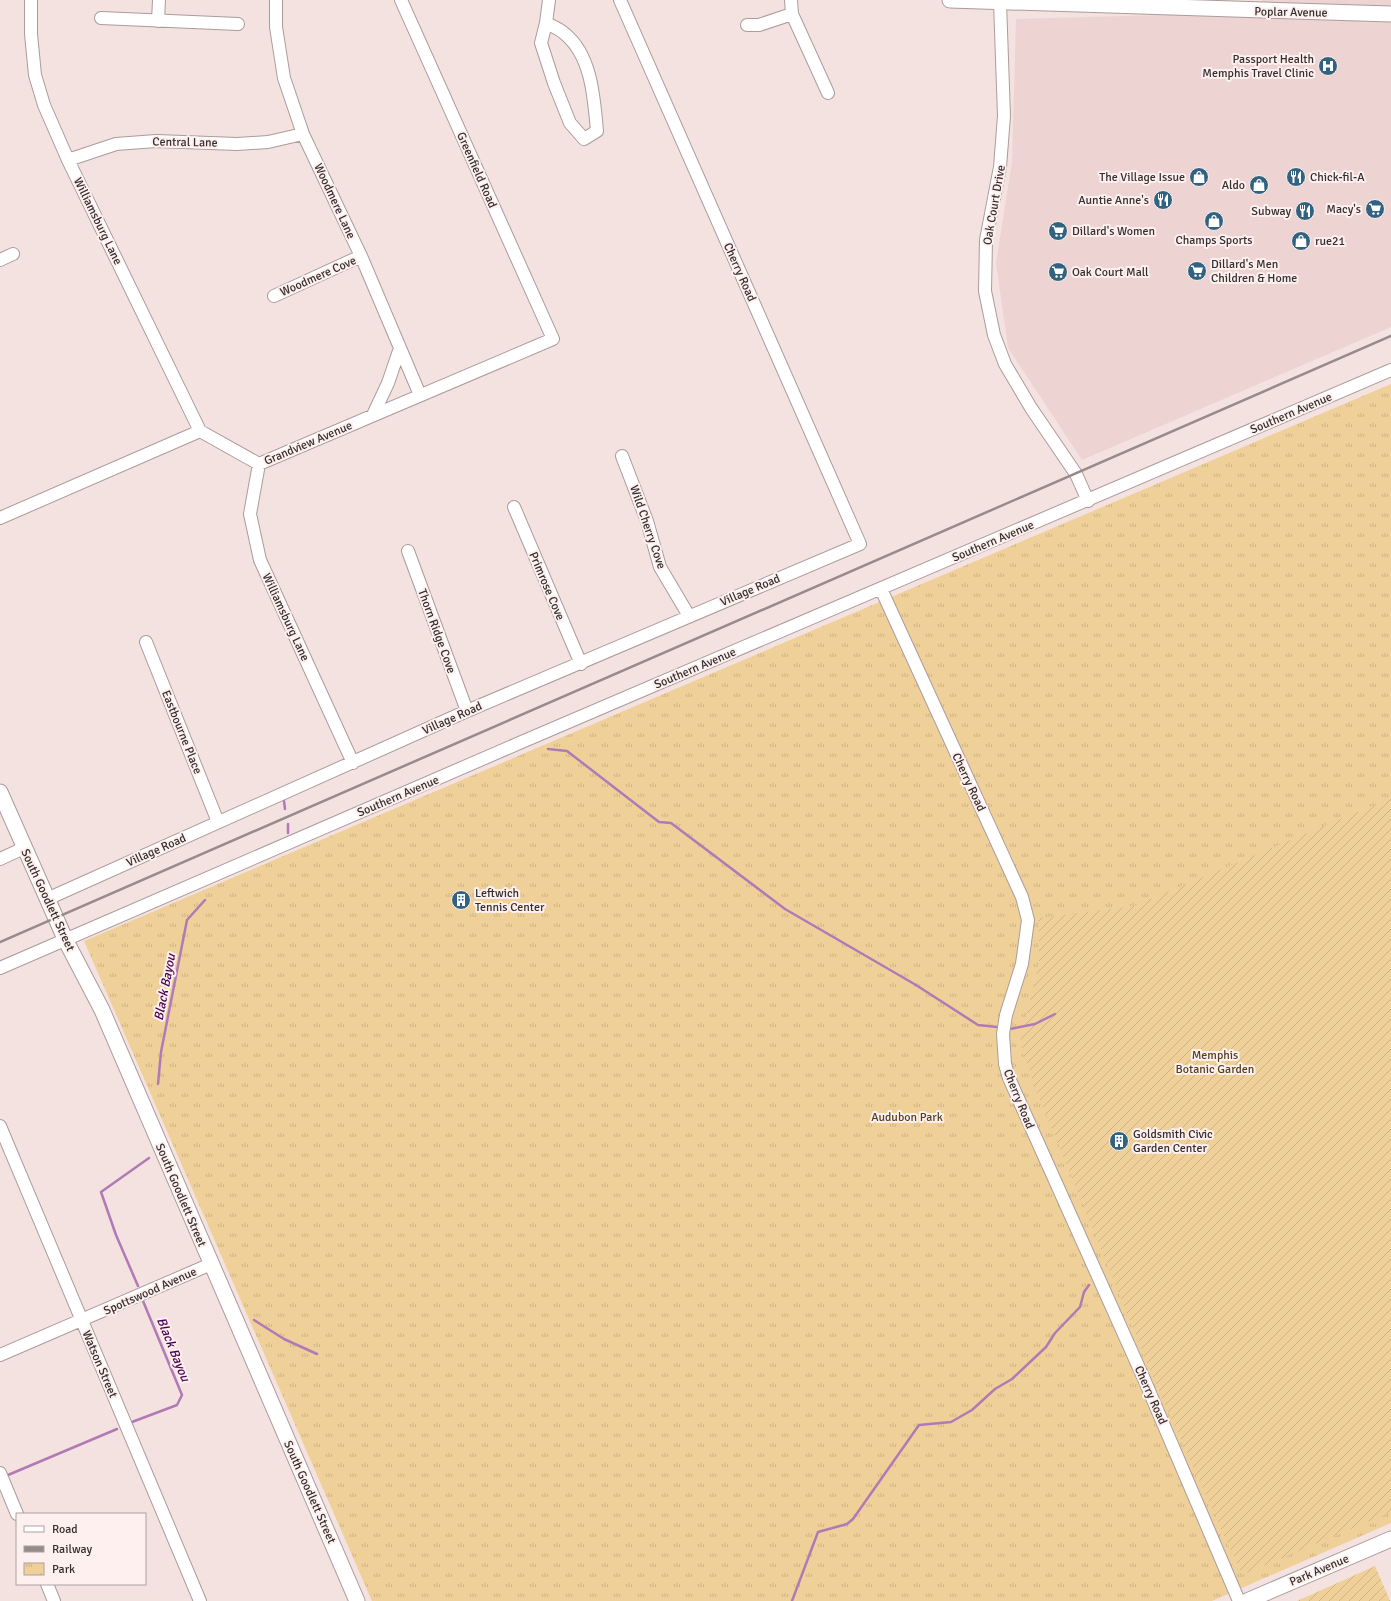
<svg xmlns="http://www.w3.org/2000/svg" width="1391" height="1601" font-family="Signika,sans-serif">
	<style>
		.built { fill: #edd4d2 }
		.park { fill: url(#park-tufts) }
		.garden { fill: url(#garden-furrows) }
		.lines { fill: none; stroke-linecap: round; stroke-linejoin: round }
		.stream { stroke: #b17ab6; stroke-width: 2.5 }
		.minor-casing { stroke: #ab9c9b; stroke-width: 14 }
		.major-casing { stroke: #ab9c9b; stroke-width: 17 }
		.minor { stroke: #fff; stroke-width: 12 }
		.major { stroke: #fff; stroke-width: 15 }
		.rail { stroke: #978b8a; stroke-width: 2.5 }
		.labels { text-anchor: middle; stroke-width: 4; stroke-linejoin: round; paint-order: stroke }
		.street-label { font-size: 12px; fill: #352e2e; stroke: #fdf0ef }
		.poi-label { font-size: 12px; fill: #352e2e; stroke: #fdf0ef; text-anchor: start }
		.park-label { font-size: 12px; fill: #513f1e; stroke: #fdf0ef }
		.water-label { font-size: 13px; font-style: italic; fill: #490050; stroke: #fdf0ef }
	</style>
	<defs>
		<pattern id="park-tufts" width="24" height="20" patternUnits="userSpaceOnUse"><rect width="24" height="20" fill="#f0d099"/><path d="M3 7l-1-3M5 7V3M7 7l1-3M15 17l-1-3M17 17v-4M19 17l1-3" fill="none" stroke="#ceb384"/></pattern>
		<pattern id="garden-furrows" width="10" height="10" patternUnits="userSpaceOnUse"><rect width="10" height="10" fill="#f0d099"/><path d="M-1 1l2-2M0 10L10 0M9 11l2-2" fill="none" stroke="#ceb384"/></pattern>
	</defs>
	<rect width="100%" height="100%" fill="#f3e2e0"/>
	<path class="built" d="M1262,0H1391V327L1082,460L1008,348L996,263L1012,162L1016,19L1266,12Z"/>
	<path class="park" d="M1391,384V1523L1212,1601H372L84,941Z"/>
	<path class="garden" d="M1391,798V1512L1242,1575L1157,1387L1034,1085L1020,1042L1039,963V918L1134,906Z
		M1375,1566L1390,1601H1297Z"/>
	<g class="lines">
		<path class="stream" d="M548,749L567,751L659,822L671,823L785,909L916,985L978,1025L997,1027
			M284,801L285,809
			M288,833V824
			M1010,1029L1035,1024L1055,1014
			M158,1084L161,1052L187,920L205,900
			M138,1286L116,1235L101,1192L149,1158
			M254,1320L284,1339L317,1354
			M132,1422L177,1405L182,1395L143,1301
			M8,1475L117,1429
			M792,1601L818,1532L847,1524L853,1519L919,1425L951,1422L972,1410L995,1389L1012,1379L1046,1347L1055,1333L1080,1307L1084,1292L1089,1285"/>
		<defs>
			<path id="minor" d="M31,0V34L35,75L44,105L68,160L200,431
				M276,0V27L284,78L303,134L361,256L420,395
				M791,0L792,14L828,93
				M1000,2L1004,116L1000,167L986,240L985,291L994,335L1005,364L1031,408L1076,474L1088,501
				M101,18L238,24
				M158,21L159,0
				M546,23C552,26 560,29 565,34C592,56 594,99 597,131L584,139L570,123L554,83L541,43Z
				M546,23L549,0
				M747,25H759L792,14
				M68,160L116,144L156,141L237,144L268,142L303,134
				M0,260L13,254
				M274,296L361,256
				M373,415L388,383L400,348
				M622,456L647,521L660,567L689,616
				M259,464L250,514L260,560L353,763
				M514,507L581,664
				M0,518L200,431L259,464L553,339L401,0
				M408,551L467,711
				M881,589L1022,897L1028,920L1022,964L1006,1015L1003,1034L1005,1064L1009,1078L1144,1379L1239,1601
				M146,642L218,822
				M0,859L24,848
				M47,899L467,711L860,544L620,0
				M0,968L524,741L1391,370
				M0,1126L200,1601
				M0,1355L211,1264
				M0,1473L17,1514
				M47,1584L54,1601"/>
			<path id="major" d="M950,0L1391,14
				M0,792L66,941L102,1010L357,1601
				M1247,1601L1391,1539"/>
		</defs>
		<use href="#minor" class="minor-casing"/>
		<use href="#major" class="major-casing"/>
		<use href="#minor" class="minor"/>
		<use href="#major" class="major"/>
		<path class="rail" d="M0,942L1391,336"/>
	</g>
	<defs>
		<symbol id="hospital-disc" viewBox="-11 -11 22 22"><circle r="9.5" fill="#316380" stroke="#fdf0ef"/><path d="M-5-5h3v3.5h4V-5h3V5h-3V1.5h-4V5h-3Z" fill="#fff"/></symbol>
		<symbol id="shop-disc" viewBox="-11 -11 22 22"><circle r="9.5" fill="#316380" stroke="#fdf0ef"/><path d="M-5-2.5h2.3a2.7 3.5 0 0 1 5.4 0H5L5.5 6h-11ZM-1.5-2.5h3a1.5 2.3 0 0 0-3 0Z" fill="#fff"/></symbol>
		<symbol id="restaurant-disc" viewBox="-11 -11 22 22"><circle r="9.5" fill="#316380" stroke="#fdf0ef"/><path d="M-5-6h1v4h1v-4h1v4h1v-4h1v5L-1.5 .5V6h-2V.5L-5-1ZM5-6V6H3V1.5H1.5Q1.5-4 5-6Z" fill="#fff"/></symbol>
		<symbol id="supermarket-disc" viewBox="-11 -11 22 22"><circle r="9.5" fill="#316380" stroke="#fdf0ef"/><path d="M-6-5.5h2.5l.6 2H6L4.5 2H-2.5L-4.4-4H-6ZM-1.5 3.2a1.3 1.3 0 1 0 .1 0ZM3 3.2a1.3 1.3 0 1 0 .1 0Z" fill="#fff"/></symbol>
		<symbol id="building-disc" viewBox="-11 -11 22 22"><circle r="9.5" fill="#316380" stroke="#fdf0ef"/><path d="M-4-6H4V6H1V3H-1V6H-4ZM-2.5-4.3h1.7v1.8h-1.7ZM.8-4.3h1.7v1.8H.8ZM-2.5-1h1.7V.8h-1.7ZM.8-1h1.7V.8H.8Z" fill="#fff"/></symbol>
	</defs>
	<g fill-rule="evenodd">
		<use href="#hospital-disc" x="1317" y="55" width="22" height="22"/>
		<use href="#shop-disc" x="1188" y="166" width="22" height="22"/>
		<use href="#restaurant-disc" x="1285" y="166" width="22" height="22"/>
		<use href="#shop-disc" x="1248" y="174" width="22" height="22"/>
		<use href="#restaurant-disc" x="1152" y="189" width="22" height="22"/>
		<use href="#supermarket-disc" x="1364" y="198" width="22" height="22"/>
		<use href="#restaurant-disc" x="1294" y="200" width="22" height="22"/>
		<use href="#shop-disc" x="1203" y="210" width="22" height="22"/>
		<use href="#supermarket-disc" x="1047" y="220" width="22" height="22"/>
		<use href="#shop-disc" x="1290" y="230" width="22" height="22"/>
		<use href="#supermarket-disc" x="1186" y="260" width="22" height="22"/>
		<use href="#supermarket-disc" x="1047" y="261" width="22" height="22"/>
		<use href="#building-disc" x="450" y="889" width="22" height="22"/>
		<use href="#building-disc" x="1108" y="1130" width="22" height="22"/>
	</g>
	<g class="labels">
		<g class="street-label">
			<text transform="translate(1291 12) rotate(1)" y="4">Poplar Avenue</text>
			<text transform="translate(185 142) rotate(1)" y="4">Central Lane</text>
			<text transform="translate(477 170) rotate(66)" y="4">Greenfield Road</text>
			<text transform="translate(335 201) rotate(65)" y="4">Woodmere Lane</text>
			<text transform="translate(994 205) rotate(-80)" y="4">Oak Court Drive</text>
			<text transform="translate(98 221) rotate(64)" y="4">Williamsburg Lane</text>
			<text transform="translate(740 272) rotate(66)" y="4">Cherry Road</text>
			<text transform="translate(318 276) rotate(-24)" y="4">Woodmere Cove</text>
			<text transform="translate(1291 413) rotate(-23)" y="4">Southern Avenue</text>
			<text transform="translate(308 443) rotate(-23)" y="4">Grandview Avenue</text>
			<text transform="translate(648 527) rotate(71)" y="4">Wild Cherry Cove</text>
			<text transform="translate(993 541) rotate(-23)" y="4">Southern Avenue</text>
			<text transform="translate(547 586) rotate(67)" y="4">Primrose Cove</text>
			<text transform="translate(750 590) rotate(-23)" y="4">Village Road</text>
			<text transform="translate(286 617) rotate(65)" y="4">Williamsburg Lane</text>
			<text transform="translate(437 631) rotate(70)" y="4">Thorn Ridge Cove</text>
			<text transform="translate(695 668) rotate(-23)" y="4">Southern Avenue</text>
			<text transform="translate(452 718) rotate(-24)" y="4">Village Road</text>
			<text transform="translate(182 732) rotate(68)" y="4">Eastbourne Place</text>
			<text transform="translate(969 782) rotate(65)" y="4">Cherry Road</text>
			<text transform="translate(398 796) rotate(-23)" y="4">Southern Avenue</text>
			<text transform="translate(156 850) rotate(-24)" y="4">Village Road</text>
			<text transform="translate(48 900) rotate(65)" y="4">South Goodlett Street</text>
			<text transform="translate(1019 1099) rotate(68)" y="4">Cherry Road</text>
			<text transform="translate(181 1195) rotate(67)" y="4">South Goodlett Street</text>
			<text transform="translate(150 1291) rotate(-24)" y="4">Spottswood Avenue</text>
			<text transform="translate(100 1364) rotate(67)" y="4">Watson Street</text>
			<text transform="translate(1151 1395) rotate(66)" y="4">Cherry Road</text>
			<text transform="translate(310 1492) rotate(66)" y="4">South Goodlett Street</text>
			<text transform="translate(1319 1570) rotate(-23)" y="4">Park Avenue</text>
		</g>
		<g class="poi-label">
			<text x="1314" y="63" text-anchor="end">Passport Health<tspan x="1314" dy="14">Memphis Travel Clinic</tspan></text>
			<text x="1185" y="181" text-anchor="end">The Village Issue</text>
			<text x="1310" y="181">Chick-fil-A</text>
			<text x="1245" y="189" text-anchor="end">Aldo</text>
			<text x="1149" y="204" text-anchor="end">Auntie Anne's</text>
			<text x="1361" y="213" text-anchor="end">Macy's</text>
			<text x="1291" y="215" text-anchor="end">Subway</text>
			<text x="1072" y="235">Dillard's Women</text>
			<text x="1214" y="244" text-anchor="middle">Champs Sports</text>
			<text x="1315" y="245">rue21</text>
			<text x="1211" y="268">Dillard's Men<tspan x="1211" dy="14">Children &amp; Home</tspan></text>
			<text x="1072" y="276">Oak Court Mall</text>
			<text x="475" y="897">Leftwich<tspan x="475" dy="14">Tennis Center</tspan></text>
			<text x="1133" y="1138">Goldsmith Civic<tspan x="1133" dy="14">Garden Center</tspan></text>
		</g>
		<g class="park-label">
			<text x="1215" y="1059">Memphis<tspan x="1215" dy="14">Botanic Garden</tspan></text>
			<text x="907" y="1121">Audubon Park</text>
		</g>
		<g class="water-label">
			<text transform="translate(164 987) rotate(-79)" y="5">Black Bayou</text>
			<text transform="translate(174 1349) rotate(68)" y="5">Black Bayou</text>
		</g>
	</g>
	<rect x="16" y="1513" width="130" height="72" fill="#fdf0ef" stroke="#ada2a2"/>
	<rect x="24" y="1526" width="20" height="6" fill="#ffffff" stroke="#ada2a2"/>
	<text x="52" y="1533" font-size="12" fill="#352e2e">Road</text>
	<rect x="24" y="1546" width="20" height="6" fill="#978b8a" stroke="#ada2a2"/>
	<text x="52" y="1553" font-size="12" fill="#352e2e">Railway</text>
	<rect x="24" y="1563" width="20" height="12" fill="url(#park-tufts)" stroke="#ada2a2"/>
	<text x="52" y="1573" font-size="12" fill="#352e2e">Park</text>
</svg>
